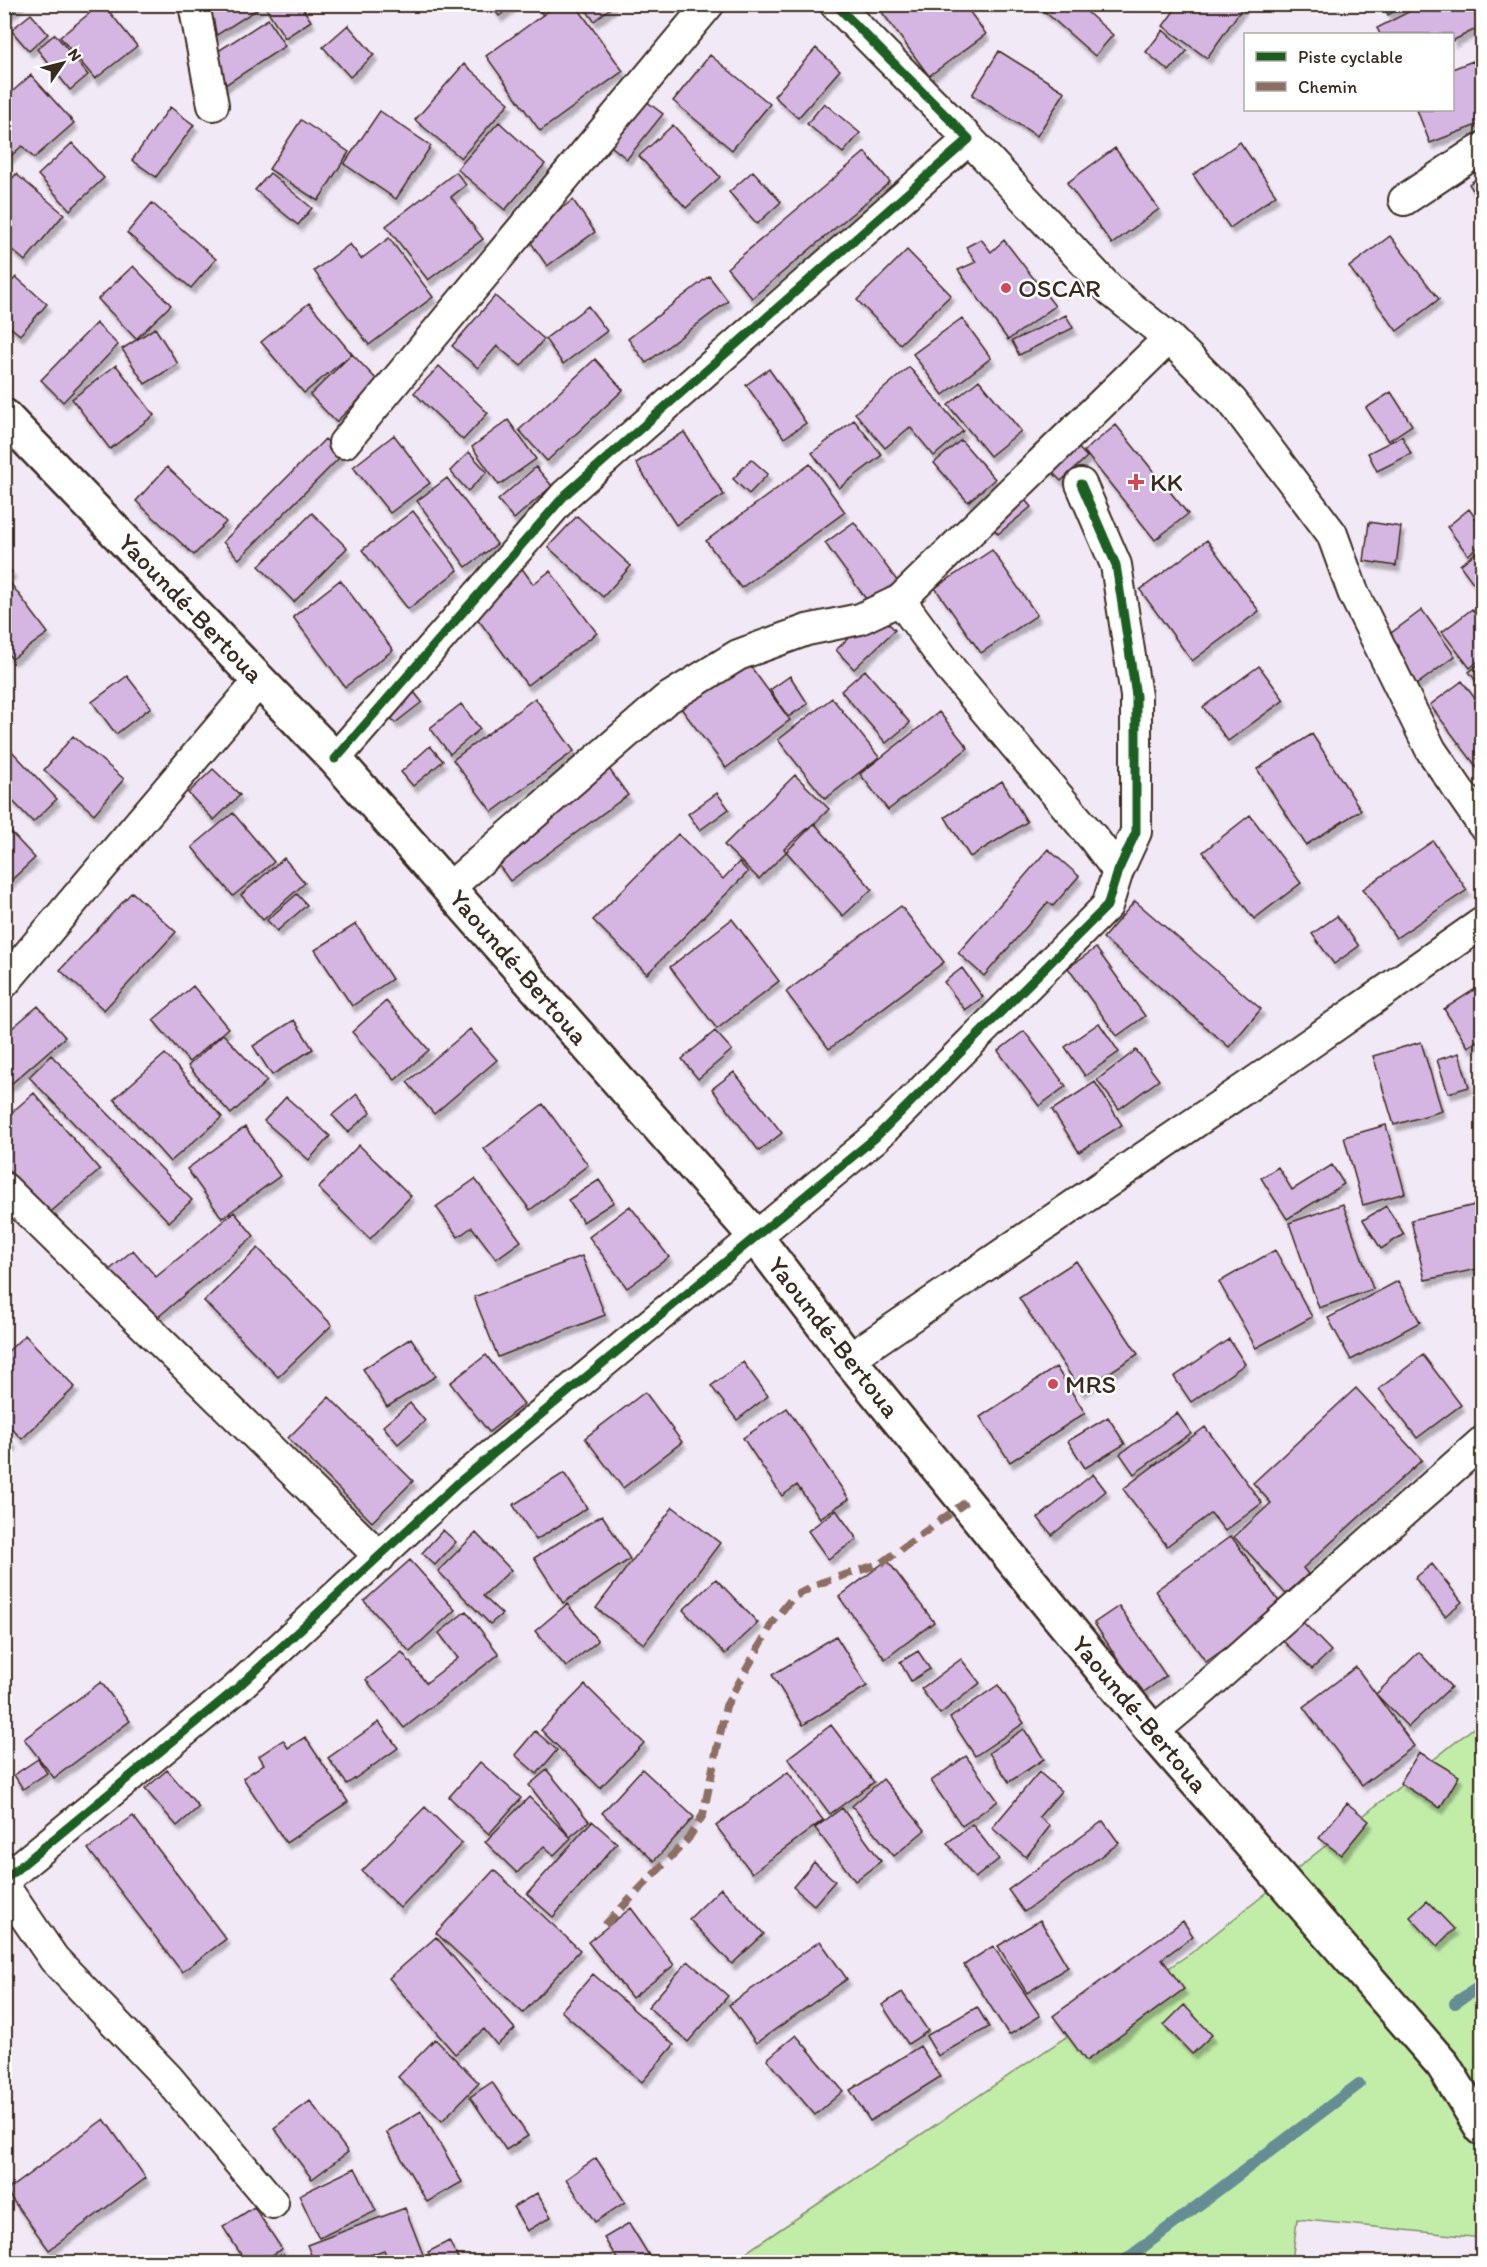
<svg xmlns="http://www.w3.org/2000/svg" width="1487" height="2267" font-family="Itim,sans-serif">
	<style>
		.green { fill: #c2eda9; stroke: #7e8c64; stroke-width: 1.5 }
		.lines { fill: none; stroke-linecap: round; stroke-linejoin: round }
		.stream { stroke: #668d94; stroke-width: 12 }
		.building { fill: #d5b5e1; stroke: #3b2a1e; stroke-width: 1.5; filter: url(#shadow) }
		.street-casing { stroke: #3b2a1e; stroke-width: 34 }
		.highway-casing { stroke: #3b2a1e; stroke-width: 38 }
		.street { stroke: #fff; stroke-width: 30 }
		.highway { stroke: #fff; stroke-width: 33 }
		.quiet { stroke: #8d6e63; stroke-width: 8; stroke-dasharray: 15 8; stroke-linecap: butt }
		.cycleway-casing { stroke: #fff; stroke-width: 13 }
		.cycleway { stroke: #1b5e20; stroke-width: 9 }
		.poi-dot { fill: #d1495b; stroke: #fff; stroke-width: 2 }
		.labels { text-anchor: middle; stroke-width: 5; stroke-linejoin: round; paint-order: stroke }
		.poi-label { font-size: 26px; fill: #3b2a1e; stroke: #fff; text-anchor: start }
		.street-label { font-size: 26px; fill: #3b2a1e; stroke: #fff }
	</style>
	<defs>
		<filter id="shadow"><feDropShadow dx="3.5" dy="6" stdDeviation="1.5" flood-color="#0004"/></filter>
	</defs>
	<rect width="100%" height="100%" fill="#f2e9f6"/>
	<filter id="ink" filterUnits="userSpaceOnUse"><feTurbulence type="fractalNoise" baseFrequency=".0167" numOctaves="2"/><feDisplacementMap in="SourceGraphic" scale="12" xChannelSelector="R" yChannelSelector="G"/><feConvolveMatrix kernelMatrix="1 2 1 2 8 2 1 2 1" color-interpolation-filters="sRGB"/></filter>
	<g filter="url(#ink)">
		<path class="green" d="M1482,1721V2238L1297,2219L1292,2262H719L742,2255L1191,1953Z"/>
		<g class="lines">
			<path class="stream" d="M1455,2003L1482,1985
				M1123,2262L1359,2084"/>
		</g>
		<path class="building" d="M4,4H20L4,18Z
			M101,4H103L137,46L95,79L60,37Z
			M208,4H300L311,21L285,38L264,5L209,40Z
			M490,4H514L499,16Z
			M535,4H557L543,15Z
			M558,4H575L623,71L540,131L486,56Z
			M582,4H612L613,6L594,21Z
			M876,4H964L986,34L929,76Z
			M1036,4H1078L1113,35L1095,56Z
			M1179,4H1245L1207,58L1163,26Z
			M1383,4H1407L1388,15Z
			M1424,4H1482V26L1452,41V34H1380L1377,28Z
			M31,14L48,34L29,51L11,30Z
			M268,19L285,46L216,91L198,64Z
			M348,25L374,55L350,77L323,47Z
			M1163,30L1187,51L1169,71L1146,52Z
			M55,34L88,75L70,90L37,49Z
			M816,48L840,70L798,118L774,96Z
			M999,51L1065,92L1037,136L972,95Z
			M710,55L770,104L732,150L673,101Z
			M1473,61L1482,84V123L1430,143L1417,110H1452V69Z
			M464,64L509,103L461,158L415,120Z
			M31,75L74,123L34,158L22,146L4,162V99Z
			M642,98L663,114L627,159L606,142Z
			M824,103L860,133L843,153L807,124Z
			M170,107L194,125L156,177L132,160Z
			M380,111L431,146L396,199L344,164Z
			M301,120L349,152L318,201L269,169Z
			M499,122L545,164L505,210L457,169Z
			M673,125L720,177L686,208L639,156Z
			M1240,142L1276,195L1230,228L1193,175Z
			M72,143L104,178L70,210L38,175Z
			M1115,148L1159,209L1112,244L1067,183Z
			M865,152L890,182L752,298L727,268Z
			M753,171L781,202L757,224L729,192Z
			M456,172L466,185L451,197L483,239L428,280L386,226Z
			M270,173L312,208L298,225L255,190Z
			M16,174L64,214L25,261L4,243V188Z
			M1482,175V205L1469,184Z
			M573,200L595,232L547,266L525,234Z
			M152,203L216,259L191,288L127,233Z
			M1390,236L1439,299L1397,331L1349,267Z
			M389,238L433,297L369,345L314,271L350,244L361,259Z
			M981,239L991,252L1004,240L1055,306L1008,340L958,270L976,262L966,247Z
			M907,250L951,295L900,344L857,300Z
			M133,266L171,305L136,339L98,299Z
			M709,276L728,301L646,363L628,339Z
			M16,277L47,304L20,335L4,322V290Z
			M495,296L544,339L521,366L497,346L478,368L452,346Z
			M309,303L352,354L304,393L261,342Z
			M588,306L607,331L563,364L545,339Z
			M1066,315L1073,328L1019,355L1012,341Z
			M962,318L991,358L943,395L913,354Z
			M96,323L118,345L63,402L41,380Z
			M155,328L178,364L145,384L122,349Z
			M352,354L378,381L336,422L310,395Z
			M595,359L623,390L547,461L519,430Z
			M116,365L154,415L110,449L72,399Z
			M439,366L488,413L463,440L414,393Z
			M909,367L963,431L934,456L910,427L885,448L855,413Z
			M769,369L806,423L784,438L746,385Z
			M979,380L1021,431L990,456L948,405Z
			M1391,392L1412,425L1388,441L1366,408Z
			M508,420L536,459L499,485L472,447Z
			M854,420L882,455L839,488L812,453Z
			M1116,425L1188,514L1155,540L1084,451Z
			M684,432L724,495L676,525L636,463Z
			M394,435L430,483L390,513L353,467Z
			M1402,436L1411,454L1377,471L1368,453Z
			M325,439L342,455L239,559L223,542Z
			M961,440L995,479L968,502L934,463Z
			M1075,444L1087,457L1061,481L1049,469Z
			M469,452L487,472L468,491L450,471Z
			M751,459L768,474L749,494L733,479Z
			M810,464L845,512L741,588L706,541Z
			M167,467L226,522L194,555L136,501Z
			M536,467L552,486L514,519L498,500Z
			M447,478L497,544L466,567L417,501Z
			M1020,494L1031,507L998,534L987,520Z
			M1469,509L1482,527V544L1468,555L1447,527Z
			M413,511L458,570L408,609L362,550Z
			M312,513L347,548L294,602L259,566Z
			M577,516L631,566L603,597L548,547Z
			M854,522L898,582L869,603L825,543Z
			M1369,522L1401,527L1396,566L1364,561Z
			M1207,540L1259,611L1192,661L1140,590Z
			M1482,548V595L1460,565Z
			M992,550L1037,615L981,653L935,588Z
			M4,564L12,572L4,579Z
			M521,567L533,584L550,571L597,633L527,685L468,606Z
			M340,580L393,650L345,687L293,617Z
			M11,584L48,633L12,659L4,648V589Z
			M1472,609L1482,624V658L1470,668L1442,632Z
			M1422,610L1455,656L1408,691L1375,645Z
			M876,611L895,630L854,669L836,650Z
			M742,655L790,720L726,768L677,703Z
			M1482,662V689L1469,672Z
			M1259,666L1284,700L1228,741L1203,707Z
			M865,670L910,723L886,743L841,691Z
			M127,676L151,707L116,734L92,702Z
			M401,676L422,702L395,723L374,696Z
			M790,676L808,704L788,717L770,690Z
			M1462,681L1482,708V774L1430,705Z
			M535,698L574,751L492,812L453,760Z
			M832,698L879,757L825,799L778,740Z
			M461,704L480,729L450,754L430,728Z
			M939,712L968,748L888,810L860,774Z
			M1312,734L1361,810L1306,845L1257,769Z
			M73,736L124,779L94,814L44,770Z
			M7,746L57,799L33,822L4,792V748Z
			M430,746L443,761L413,786L401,772Z
			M604,762L628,795L510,881L486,848Z
			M213,769L240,795L214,820L188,793Z
			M795,775L829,809L759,879L724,845Z
			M1002,781L1027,822L970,857L945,817Z
			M717,793L729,809L700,830L688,814Z
			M233,813L274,862L233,896L192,847Z
			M1250,815L1301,883L1254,919L1203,852Z
			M814,823L872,889L843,916L784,849Z
			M4,825L35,858L4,887Z
			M678,834L723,879L739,862L748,872L647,974L593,920Z
			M1433,841L1467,890L1396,938L1363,889Z
			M1048,849L1079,876L1053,906L1048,902L984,976L958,953Z
			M284,858L305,883L263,920L241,895Z
			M132,892L176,932L104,1010L60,970Z
			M297,894L307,905L277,931L267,920Z
			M1135,901L1261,1009L1229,1047L1103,938Z
			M901,906L944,962L829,1049L786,992Z
			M1337,916L1359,946L1334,964L1312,934Z
			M732,919L779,981L717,1029L670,967Z
			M356,924L392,979L352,1006L315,950Z
			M1096,948L1145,1016L1117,1036L1068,968Z
			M962,968L983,997L965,1010L944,982Z
			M193,986L228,1028L189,1062L153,1020Z
			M1480,986L1482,990V1038L1468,1047L1444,1009Z
			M386,1001L429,1050L395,1080L352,1032Z
			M38,1006L65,1037L4,1090V1035Z
			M294,1020L313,1049L272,1075L253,1046Z
			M1099,1023L1119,1052L1085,1076L1065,1047Z
			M470,1029L497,1060L434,1114L407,1082Z
			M715,1031L732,1050L698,1079L682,1059Z
			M1024,1031L1066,1086L1039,1106L998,1051Z
			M223,1034L267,1081L231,1114L188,1066Z
			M1421,1042L1442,1111L1394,1125L1373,1056Z
			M1136,1050L1159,1080L1119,1109L1097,1080Z
			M1459,1053L1469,1087L1448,1093L1437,1060Z
			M165,1054L222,1117L170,1162L114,1099Z
			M51,1055L192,1200L169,1222L29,1077Z
			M734,1072L782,1133L759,1151L712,1089Z
			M1095,1082L1122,1125L1079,1152L1052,1110Z
			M1482,1085V1111L1477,1086Z
			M34,1093L100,1170L47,1215L4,1165V1119Z
			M357,1094L371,1112L348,1132L332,1115Z
			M286,1097L330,1136L309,1160L264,1121Z
			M543,1104L588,1165L530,1210L484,1149Z
			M1386,1125L1405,1193L1363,1205L1344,1137Z
			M245,1127L280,1176L222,1218L187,1169Z
			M359,1145L411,1196L370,1239L318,1188Z
			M1332,1165L1344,1184L1287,1219L1261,1178L1278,1167L1292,1190Z
			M475,1179L521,1241L496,1259L472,1227L458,1237L436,1207Z
			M599,1180L614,1202L583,1222L568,1200Z
			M1343,1204L1373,1289L1319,1308L1289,1223Z
			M1479,1204L1482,1218V1268L1425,1280L1411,1220Z
			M630,1206L669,1257L627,1288L589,1237Z
			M1386,1206L1404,1234L1381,1249L1363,1220Z
			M234,1212L254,1236L151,1323L107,1272L133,1250L156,1277Z
			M258,1248L332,1325L278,1377L204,1301Z
			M1275,1250L1312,1317L1256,1348L1219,1282Z
			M582,1256L605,1315L498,1357L474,1297Z
			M1076,1261L1138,1354L1081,1391L1019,1298Z
			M1398,1281L1420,1322L1351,1360L1328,1318Z
			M25,1335L75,1387L22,1439L4,1421V1355Z
			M411,1338L436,1376L387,1407L363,1369Z
			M1229,1339L1245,1364L1191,1402L1174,1377Z
			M486,1355L524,1404L489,1432L450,1383Z
			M1423,1355L1461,1405L1417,1438L1379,1389Z
			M743,1362L768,1396L737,1420L711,1386Z
			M1056,1367L1085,1413L1010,1462L980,1417Z
			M1356,1388L1422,1460L1303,1568L1308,1574L1286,1594L1234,1537L1271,1503L1253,1483Z
			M645,1392L682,1442L623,1488L585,1438Z
			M329,1397L413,1481L372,1522L288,1438Z
			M410,1403L425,1421L398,1444L383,1426Z
			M787,1408L849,1499L820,1518L797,1485L782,1496L743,1438Z
			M1177,1413L1191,1433L1134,1474L1120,1454Z
			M1108,1417L1125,1444L1085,1468L1068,1441Z
			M1205,1427L1262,1503L1225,1531L1211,1513L1167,1546L1123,1489Z
			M4,1433L13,1444L4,1450Z
			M564,1473L587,1508L536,1540L513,1505Z
			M1093,1474L1106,1491L1052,1535L1038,1518Z
			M673,1507L720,1543L644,1644L596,1608Z
			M836,1510L857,1539L828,1559L808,1531Z
			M602,1515L630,1559L563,1603L534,1558Z
			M443,1530L456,1542L435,1565L422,1553Z
			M476,1533L511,1570L483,1596L502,1614L490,1624L438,1571Z
			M1231,1536L1283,1607L1206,1662L1155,1591Z
			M410,1560L455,1610L410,1652L364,1601Z
			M887,1560L934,1622L885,1659L839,1597Z
			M1432,1564L1462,1602L1445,1616L1415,1578Z
			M716,1579L758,1623L725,1654L683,1610Z
			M567,1604L598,1641L566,1667L535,1631Z
			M1119,1606L1166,1676L1141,1694L1094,1623Z
			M466,1611L499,1654L404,1728L366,1680L402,1652L426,1683L458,1658L439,1633Z
			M1301,1620L1331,1651L1312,1669L1281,1639Z
			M836,1636L867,1686L803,1725L772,1675Z
			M918,1651L930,1669L911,1681L900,1662Z
			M1419,1652L1451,1687L1408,1727L1376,1694Z
			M961,1659L980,1683L940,1714L921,1689Z
			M1356,1667L1414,1746L1362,1785L1303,1707Z
			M101,1682L130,1721L54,1778L24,1739Z
			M585,1685L644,1743L600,1788L541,1730Z
			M998,1685L1024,1723L975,1756L950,1718Z
			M379,1722L398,1748L347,1784L328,1758Z
			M831,1725L874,1782L830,1814L788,1758Z
			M1024,1729L1044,1759L1009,1782L989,1753Z
			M535,1731L557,1750L537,1774L515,1755Z
			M305,1737L348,1802L286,1843L243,1778L264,1764L259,1756L283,1740L288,1748Z
			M1419,1752L1459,1776L1440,1808L1400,1783Z
			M966,1756L998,1801L962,1826L931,1781Z
			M38,1759L47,1773L23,1789L14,1775Z
			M480,1762L521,1798L489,1834L449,1797Z
			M642,1769L694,1817L654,1861L602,1813Z
			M167,1770L199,1807L177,1826L145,1789Z
			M547,1770L589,1821L570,1837L529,1785Z
			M788,1772L823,1820L752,1873L716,1826Z
			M1039,1772L1061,1791L1039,1817L1050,1826L1026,1857L992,1828Z
			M883,1779L925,1830L894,1856L852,1806Z
			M529,1797L571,1838L554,1855L544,1846L517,1873L485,1842Z
			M1347,1803L1369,1821L1341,1855L1319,1838Z
			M425,1807L462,1843L400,1908L362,1871Z
			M842,1808L881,1861L855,1881L815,1828Z
			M133,1816L226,1939L182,1972L88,1849Z
			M592,1821L617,1843L553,1917L527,1894Z
			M1103,1821L1119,1843L1024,1912L1008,1890Z
			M972,1824L999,1859L975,1878L947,1843Z
			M814,1862L835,1881L814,1905L793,1887Z
			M494,1870L580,1950L523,2013L436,1933Z
			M721,1888L764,1934L732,1964L689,1919Z
			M1427,1901L1454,1929L1437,1946L1410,1917Z
			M631,1908L674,1965L632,1998L588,1942Z
			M1040,1920L1068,1967L1027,1993L998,1946Z
			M1183,1921L1193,1936L1162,1959L1184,1989L1086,2061L1053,2016Z
			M436,1937L515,2029L497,2045L484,2029L455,2054L389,1978Z
			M820,1941L847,1979L756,2043L729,2005Z
			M993,1946L1040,2016L1009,2035L964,1965Z
			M688,1961L728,1996L688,2042L648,2007Z
			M593,1974L674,2045L642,2082L561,2011Z
			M902,1992L928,2031L908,2044L882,2005Z
			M1184,2005L1212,2035L1192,2054L1164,2025Z
			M977,2007L989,2027L938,2056L926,2036Z
			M796,2035L843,2091L815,2115L767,2059Z
			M435,2039L479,2083L442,2121L398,2077Z
			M920,2046L940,2077L870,2121L850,2090Z
			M492,2082L528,2136L506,2150L470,2097Z
			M310,2101L348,2152L312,2179L274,2128Z
			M421,2111L462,2182L427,2202L386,2132Z
			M104,2119L146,2178L49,2250L6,2191Z
			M596,2158L625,2202L595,2222L566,2179Z
			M355,2168L376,2211L319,2238L299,2195Z
			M537,2193L551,2217L527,2231L513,2207Z
			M254,2207L282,2249L261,2262H246L223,2227Z
			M405,2208L424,2257L410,2262H389L384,2250L351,2262H314L307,2245Z
			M629,2223L653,2262H619L604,2238Z
			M449,2241L460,2262H434L428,2252Z"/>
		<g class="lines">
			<defs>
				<path id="street" d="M194,4L213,105
					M969,139L1111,291L1169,338L1232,401L1332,534L1353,592L1431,750L1482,824
					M1404,200L1482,148
					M344,443L709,4
					M900,600L953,672L1094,839L1118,871
					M335,759L565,495L969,139L835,4
					M450,887L665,700L738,655L807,630L860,619L900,600L1169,338
					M4,983L260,680
					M4,1188L380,1557
					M849,1359L1285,1061L1482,923
					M1153,1732L1204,1689L1482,1442
					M4,1880L236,1689L458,1483L875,1138L1107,906L1118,871L1136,832V696L1116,565L1081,484
					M4,1886L54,1959L168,2078L273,2203"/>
				<path id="highway" d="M4,416L335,759L755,1236L849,1359L1153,1732L1443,2065L1482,2128"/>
			</defs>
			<use href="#street" class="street-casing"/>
			<use href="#highway" class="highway-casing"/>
			<use href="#street" class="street"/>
			<use href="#highway" class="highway"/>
			<path class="quiet" d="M605,1925L688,1839L703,1815L726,1706L773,1622L793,1597L820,1583L882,1563L966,1502"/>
			<defs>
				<path id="cycleway" d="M335,759L565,495L969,139L835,4
					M4,1880L236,1689L458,1483L875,1138L1107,906L1118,871L1136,832V696L1116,565L1081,484"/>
			</defs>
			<use href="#cycleway" class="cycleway-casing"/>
			<use href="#cycleway" class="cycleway"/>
		</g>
	</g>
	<g class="poi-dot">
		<circle cx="1006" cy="288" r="6"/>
		<path d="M1133 473h6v6h6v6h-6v6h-6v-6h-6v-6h6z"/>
		<circle cx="1053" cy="1384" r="6"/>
	</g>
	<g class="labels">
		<g class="poi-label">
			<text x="1018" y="297">OSCAR</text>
			<text x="1150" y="491">KK</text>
			<text x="1065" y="1393">MRS</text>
		</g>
		<g class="street-label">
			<text transform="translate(191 608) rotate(46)" y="9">Yaoundé-Bertoua</text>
			<text transform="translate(519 967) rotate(49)" y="9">Yaoundé-Bertoua</text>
			<text transform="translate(834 1337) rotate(52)" y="9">Yaoundé-Bertoua</text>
			<text transform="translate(1140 1714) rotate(50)" y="9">Yaoundé-Bertoua</text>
		</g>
	</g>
	<rect width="1487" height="2267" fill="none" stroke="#fff" stroke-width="24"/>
	<rect x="12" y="12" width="1463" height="2243" fill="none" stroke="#3b2a1e" stroke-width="2" filter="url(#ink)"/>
	<rect x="1244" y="33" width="210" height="78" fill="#ffffff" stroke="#b1aaa5" stroke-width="1.5"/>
	<rect x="1256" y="52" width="30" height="9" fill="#1b5e20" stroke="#b1aaa5" stroke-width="1.5"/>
	<text x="1298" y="63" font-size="18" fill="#3b2a1e">Piste cyclable</text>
	<rect x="1256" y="82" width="30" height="9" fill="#8d6e63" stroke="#b1aaa5" stroke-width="1.5"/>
	<text x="1298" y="93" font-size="18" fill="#3b2a1e">Chemin</text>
	<g transform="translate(63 63) rotate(55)" stroke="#ffffff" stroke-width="4.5" paint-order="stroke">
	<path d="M0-4.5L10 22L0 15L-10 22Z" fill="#3b2a1e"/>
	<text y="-9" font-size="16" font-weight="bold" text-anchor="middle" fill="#3b2a1e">N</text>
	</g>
</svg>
